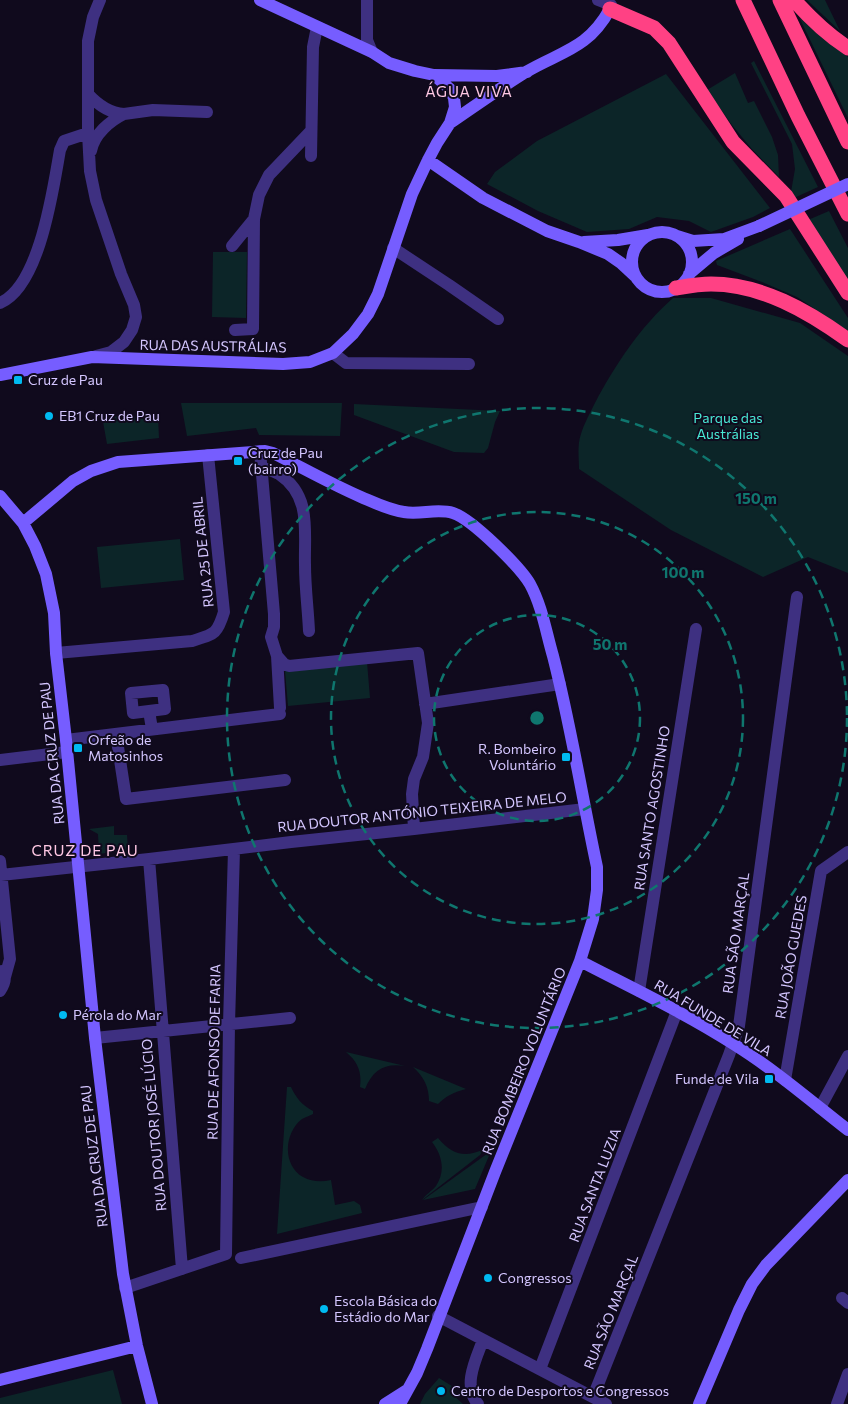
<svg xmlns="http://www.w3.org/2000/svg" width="848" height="1404" font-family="Commissioner,sans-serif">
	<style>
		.green { fill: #0c2528 }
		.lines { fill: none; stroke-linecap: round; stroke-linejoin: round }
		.street { stroke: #3e3081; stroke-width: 12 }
		.secondary { stroke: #765dff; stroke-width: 12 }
		.highway { stroke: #ff4184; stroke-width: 15 }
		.secondary-bridge { stroke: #765dff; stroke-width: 12 }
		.ring { fill: none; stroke: #0f766e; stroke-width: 2.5; stroke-dasharray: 9 6 }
		.poi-dot { fill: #00baf1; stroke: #100a1d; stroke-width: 2 }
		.labels { text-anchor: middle; stroke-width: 4; stroke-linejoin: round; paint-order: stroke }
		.street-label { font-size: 14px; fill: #d4c6ff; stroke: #100a1d }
		.poi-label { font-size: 14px; fill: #d4c6ff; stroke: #100a1d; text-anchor: start }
		.park-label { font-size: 14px; fill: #49e8d5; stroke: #100a1d }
		.neighbourhood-label { font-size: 15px; letter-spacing: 1px; fill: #ffc8e4; stroke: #100a1d }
		.centre { fill: #0f766e; stroke: #100a1d; stroke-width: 2.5 }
		.ring-label { font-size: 15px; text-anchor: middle; font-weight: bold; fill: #0f766e; stroke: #100a1d; stroke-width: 4; stroke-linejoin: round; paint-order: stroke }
	</style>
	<rect width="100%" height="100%" fill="#100a1d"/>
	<path class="green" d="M807,0H825L840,31Z
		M799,17L826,41L848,57V118Z
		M754,61L818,187L794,198L791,192L795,169L792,144L751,63Z
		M735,73L748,103L754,101L772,137L778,155L779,177L751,148L732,125L707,90Z
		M666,74L770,208L753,217L711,232L689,221L657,217L629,229L587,232L538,211L487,184L495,172L537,141Z
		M829,211L848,248V283L808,220Z
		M790,229L848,318V331L797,297L762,282L717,265L716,261Z
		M213,252H247L246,318L212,317Z
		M673,298H711L800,323L848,356V573L808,557L763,577L671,530L579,469C579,458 577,445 581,434C584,424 590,413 595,403C615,365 641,326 673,298Z
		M181,403H342L340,436L259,435L256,428L187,436Z
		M354,404L500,411L495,422L488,448L484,453L454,452L354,415Z
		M102,416L158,417L159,438L107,444Z
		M180,539L184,580L101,588L97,547Z
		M367,662L370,698L288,706L285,671Z
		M114,826V835H127L128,850L99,854L98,834L89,829Z
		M346,1052L405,1066C384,1063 373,1070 365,1089L360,1087C362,1072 358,1062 346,1052Z
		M413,1067L466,1089C454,1092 446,1096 438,1104L429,1101C429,1087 424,1077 413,1067Z
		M287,1087H291C296,1098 302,1105 313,1111V1114C310,1116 305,1117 302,1119C284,1133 282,1165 303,1177C312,1182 322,1182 331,1180L335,1205L354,1201L360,1205L362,1213L277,1234Z
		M438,1138C452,1155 465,1158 484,1149L480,1155L422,1200C426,1194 432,1191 436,1186C446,1171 442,1155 432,1142Z
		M491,1151L475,1189L423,1200Z
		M113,1370L122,1404H0V1398Z
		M439,1378L455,1388L453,1395L463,1404H420L425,1394Z"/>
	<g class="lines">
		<path class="street" d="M367,0V40L372,52
			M598,0L611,5
			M88,94C98,105 109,113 124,114C110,121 94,134 91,151
			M124,114L153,110L207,112
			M311,156L313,47L317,27
			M232,246L254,219
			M393,248L449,285L498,319
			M0,303C40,286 53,189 60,150L64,141L88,133
			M235,330L253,329L254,219L259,195L269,175L311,131
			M333,353L346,363L469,364
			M96,356L111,352L124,342L132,330L136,317L134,305L121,274L96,200L90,171L88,133V41L93,17L100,0
			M260,451L274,614V627L271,637L277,656L280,708
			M261,467C266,469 273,471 279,474C312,496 304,531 305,565C305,587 308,609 309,631
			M56,653L192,641C214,634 217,635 224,612L208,455
			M277,656L284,664L289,666L418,653L428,723L423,757L414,779L412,794L414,829
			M425,704L560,684
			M149,711L133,713L131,693L163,690L165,709L149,711L152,729
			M116,734L126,799L285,780
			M66,740L280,714
			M0,760L67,752
			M149,859L182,1269
			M0,861L10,959L5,977
			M1,875L149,859L291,842L414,829L585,809
			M0,991C4,985 7,977 2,971
			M639,991L696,629
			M95,1038L290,1018
			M785,1080L821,871L848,852
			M820,1108L848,1056
			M241,1258L482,1207
			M125,1288L226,1254L229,1024L234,850
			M842,1298L848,1303
			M438,1316L606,1404
			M540,1369L677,1011
			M593,1397L729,1055L739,1026L797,597
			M478,1404C462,1386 476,1359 483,1340
			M837,1404L848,1374"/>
		<path class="secondary" d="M260,0L372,52L389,63L415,71L434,75L497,76L527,72
			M450,123C475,106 500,88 526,72C562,51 588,49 610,9
			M428,160L483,198L518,216L547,231L579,242L608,254L621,263L635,276
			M632 262a30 30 0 1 1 60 0a30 30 0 1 1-60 0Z
			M677,236L693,241L724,239L759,226
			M584,242L618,240L648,235
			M689,274L714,253L738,239
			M0,375L92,357L283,364L310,362L333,353L353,334L368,314L378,294L412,194L428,160L437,143L450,123L455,107L454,98L450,89L434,75
			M0,496L23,523L35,546L46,574L54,613L56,653L66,740L95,1038L123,1274L137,1346L152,1404
			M23,523L73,481L91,471L118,462L265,451L273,453C303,468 331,484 361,497C375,503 389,510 404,512C420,515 437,508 453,513C472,519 520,567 530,584C542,606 546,632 553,656C571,726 582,797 597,867V890L593,919L580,961L495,1172L427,1349L417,1373L400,1404
			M580,961C632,988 685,1013 735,1045C775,1070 811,1101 848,1130
			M0,1380L137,1346
			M385,1404L407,1390
			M699,1404L739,1310L752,1284L766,1265L848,1180"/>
		<path class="highway" d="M743,0L798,116L848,214
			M780,0L848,142
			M794,0C810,18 828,35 848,48
			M610,9L654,28L669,43L733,142L786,196L848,293
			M676,288C688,286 699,284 711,284C761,284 808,311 848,340"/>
		<path class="secondary-bridge" d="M759,226L848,184"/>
	</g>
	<g class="ring">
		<circle cx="537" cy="718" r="103"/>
		<circle cx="537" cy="718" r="206"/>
		<circle cx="537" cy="718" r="310"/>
	</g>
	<g class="poi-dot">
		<rect x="13" y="375" width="10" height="10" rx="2.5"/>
		<circle cx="49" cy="416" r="5"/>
		<rect x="233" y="456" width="10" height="10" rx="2.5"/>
		<rect x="73" y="743" width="10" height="10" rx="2.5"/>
		<rect x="561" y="752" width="10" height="10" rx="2.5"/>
		<circle cx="63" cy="1015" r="5"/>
		<rect x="764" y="1074" width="10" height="10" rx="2.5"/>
		<circle cx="488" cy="1278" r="5"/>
		<circle cx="324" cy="1309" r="5"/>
		<circle cx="441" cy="1391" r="5"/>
	</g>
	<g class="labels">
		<g class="street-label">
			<text transform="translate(213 346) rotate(1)" y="5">RUA DAS AUSTRÁLIAS</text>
			<text transform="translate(203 552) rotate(-96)" y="5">RUA 25 DE ABRIL</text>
			<text transform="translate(52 753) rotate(-96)" y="5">RUA DA CRUZ DE PAU</text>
			<text transform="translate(652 808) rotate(-81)" y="5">RUA SANTO AGOSTINHO</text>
			<text transform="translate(422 812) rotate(-6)" y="5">RUA DOUTOR ANTÓNIO TEIXEIRA DE MELO</text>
			<text transform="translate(736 933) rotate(-82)" y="5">RUA SÃO MARÇAL</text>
			<text transform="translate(791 957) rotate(-80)" y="5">RUA JOÃO GUEDES</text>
			<text transform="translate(713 1018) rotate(31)" y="5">RUA FUNDE DE VILA</text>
			<text transform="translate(214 1052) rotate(-89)" y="5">RUA DE AFONSO DE FARIA</text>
			<text transform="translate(524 1061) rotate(-68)" y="5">RUA BOMBEIRO VOLUNTÁRIO</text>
			<text transform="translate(154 1125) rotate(-95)" y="5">RUA DOUTOR JOSÉ LÚCIO</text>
			<text transform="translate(94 1156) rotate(-97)" y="5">RUA DA CRUZ DE PAU</text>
			<text transform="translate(595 1185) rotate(-69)" y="5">RUA SANTA LUZIA</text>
			<text transform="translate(611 1312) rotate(-68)" y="5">RUA SÃO MARÇAL</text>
		</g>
		<g class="poi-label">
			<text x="28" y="385">Cruz de Pau</text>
			<text x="59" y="421">EB1 Cruz de Pau</text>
			<text x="248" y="458">Cruz de Pau<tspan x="248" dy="16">(bairro)</tspan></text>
			<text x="88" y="745">Orfeão de<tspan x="88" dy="16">Matosinhos</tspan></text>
			<text x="556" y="754" text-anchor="end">R. Bombeiro<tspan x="556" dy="16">Voluntário</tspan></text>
			<text x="73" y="1020">Pérola do Mar</text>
			<text x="759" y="1084" text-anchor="end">Funde de Vila</text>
			<text x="498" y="1283">Congressos</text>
			<text x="334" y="1306">Escola Básica do<tspan x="334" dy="16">Estádio do Mar</tspan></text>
			<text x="451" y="1396">Centro de Desportos e Congressos</text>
		</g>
		<g class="park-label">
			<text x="728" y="423">Parque das<tspan x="728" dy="16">Austrálias</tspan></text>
		</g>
		<g class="neighbourhood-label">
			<text x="469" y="97">ÁGUA VIVA</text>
			<text x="85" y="856">CRUZ DE PAU</text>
		</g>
	</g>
	<circle cx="537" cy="718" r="8" class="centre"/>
	<g class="ring-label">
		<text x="756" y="504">150 m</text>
		<text x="683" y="578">100 m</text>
		<text x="610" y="650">50 m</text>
	</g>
</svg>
